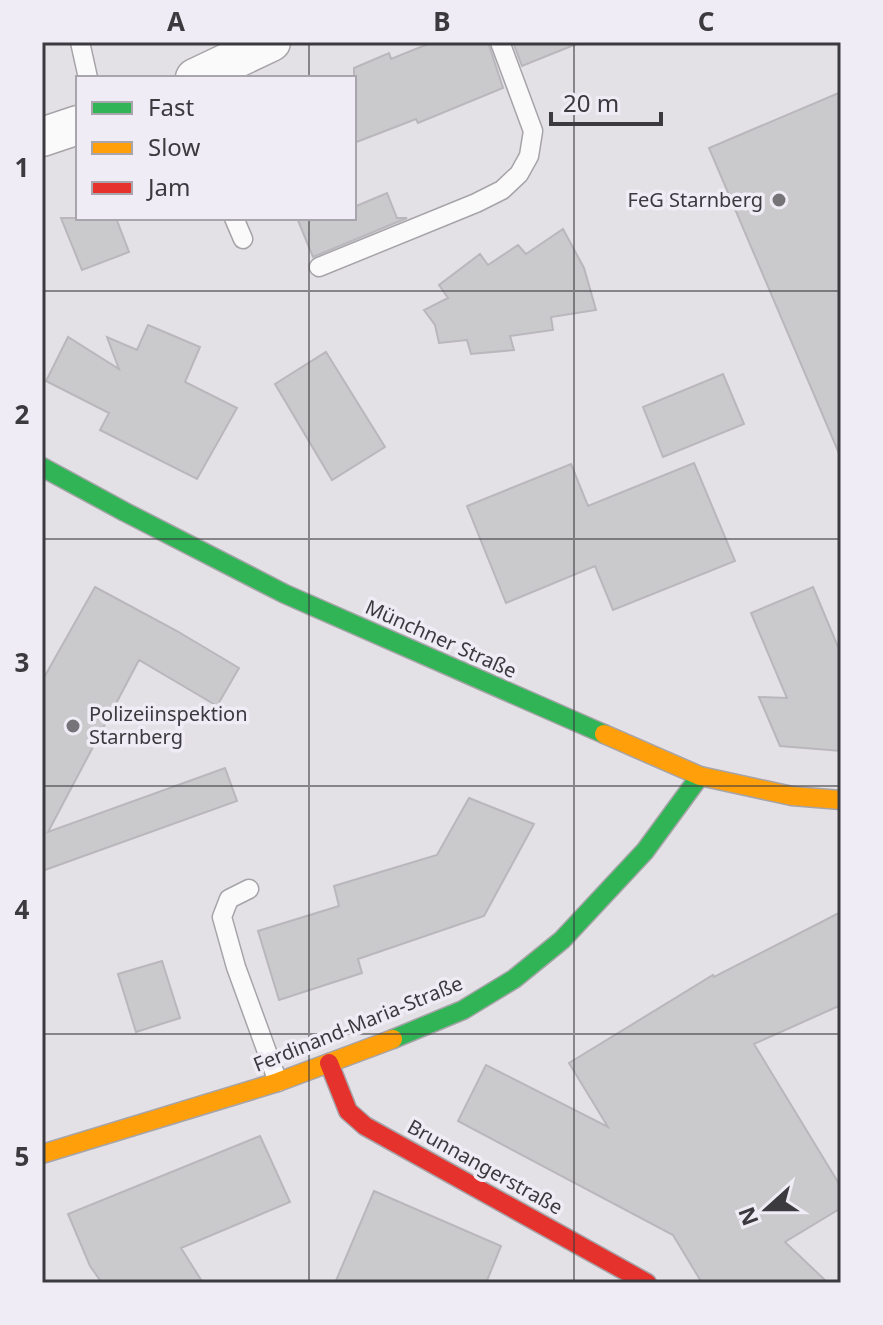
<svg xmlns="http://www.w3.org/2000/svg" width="883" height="1325" font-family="'Noto Sans',sans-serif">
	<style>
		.building { fill: #cac9cc; stroke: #b9b7bb; stroke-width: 2 }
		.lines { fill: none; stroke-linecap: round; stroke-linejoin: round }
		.lane-casing { stroke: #a6a4a8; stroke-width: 21 }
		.street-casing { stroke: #a6a4a8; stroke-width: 41 }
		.fast-casing { stroke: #a6a4a8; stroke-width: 21 }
		.slow-casing { stroke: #a6a4a8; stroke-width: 21 }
		.jam-casing { stroke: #a6a4a8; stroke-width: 21 }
		.lane { stroke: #fbfafb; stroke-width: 18 }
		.street { stroke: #fbfafb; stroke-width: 38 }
		.fast { stroke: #30b455; stroke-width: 18 }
		.slow { stroke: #ff9f0a; stroke-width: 18 }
		.jam { stroke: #e5322d; stroke-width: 18 }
		.grid { fill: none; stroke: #3b3a3e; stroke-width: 2; stroke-opacity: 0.55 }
		.poi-dot { fill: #767479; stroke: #f0ecf6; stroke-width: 3 }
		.labels { text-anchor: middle; stroke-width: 7; stroke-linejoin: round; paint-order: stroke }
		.poi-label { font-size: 20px; fill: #3b3a3e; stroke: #f0ecf6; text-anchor: end }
		.street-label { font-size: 20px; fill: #3b3a3e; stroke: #f0ecf6 }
		.neatline { fill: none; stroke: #3b3a3e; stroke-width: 3 }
		.grid-label { font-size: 26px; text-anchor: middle; font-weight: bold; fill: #3b3a3e }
	</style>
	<rect width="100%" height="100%" fill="#e3e1e6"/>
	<path class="building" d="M433,42H488L503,88L418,123L416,119L354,143V68L389,53L391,59Z
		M513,42H579V43L522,66Z
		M841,92V458L709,148Z
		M387,193L397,218H407L313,257L297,218H354V207Z
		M61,218H116L129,252L82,270Z
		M563,229L584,268L596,310L551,317L553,330L510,336L514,350L471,354L467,340L439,343L435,325L424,310L448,298L439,285L480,254L488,265L518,245L526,254Z
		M148,325L200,347L185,382L237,408L197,479L100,430L109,413L46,381L68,337L119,369L107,337L137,350Z
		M326,352L385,447L332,480L275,384Z
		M723,374L744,424L663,457L643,407Z
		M694,463L735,561L613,610L595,566L506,603L467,506L571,464L588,506Z
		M95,587L177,631L239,668L217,706L139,660L48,832L225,768L237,801L42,871V681Z
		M813,587L841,654V751L780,746L759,697L787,698L751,613Z
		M469,798L534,824L484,916L358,959L362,973L279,1000L258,931L339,906L334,886L437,855Z
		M841,912V1005L754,1044L841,1187V1208L785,1242L828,1283H702L673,1235L458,1121L486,1065L608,1127L569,1063L713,975L714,977Z
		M162,961L180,1018L136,1032L118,974Z
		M260,1136L290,1202L181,1248L203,1283H102L90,1266L68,1214Z
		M374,1191L501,1246L486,1283H335Z"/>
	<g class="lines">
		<defs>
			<path id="lane" d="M80,42L88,78
				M234,218L243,239
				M319,267L476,203L502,190L519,174L529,156L533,131L500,42
				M249,889L229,899L222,917L236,967L278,1082"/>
			<path id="street" d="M195,78L271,42
				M42,137L78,125"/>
			<path id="fast" d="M42,467L125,512L285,594L604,734
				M393,1039L463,1010L514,979L562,940L645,851L700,776"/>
			<path id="slow" d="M604,734L700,776L792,796L841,800
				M42,1154L278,1082L393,1039"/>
			<path id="jam" d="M329,1063L348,1111L365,1126L647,1283"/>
		</defs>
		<use href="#lane" class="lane-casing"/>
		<use href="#street" class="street-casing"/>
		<use href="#fast" class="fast-casing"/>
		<use href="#slow" class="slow-casing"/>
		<use href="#jam" class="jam-casing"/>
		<use href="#lane" class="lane"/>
		<use href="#street" class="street"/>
		<use href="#fast" class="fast"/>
		<use href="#slow" class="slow"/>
		<use href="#jam" class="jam"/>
	</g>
	<path class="grid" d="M309,42V78M574,42V1283M309,218V1283M42,291H841M42,539H841M42,786H841M42,1034H841"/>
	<g class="poi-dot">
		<circle cx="779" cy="200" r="8"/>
		<circle cx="73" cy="726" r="8"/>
	</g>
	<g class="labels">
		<g class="poi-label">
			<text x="763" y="207">FeG Starnberg</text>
			<text x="89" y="721" text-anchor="start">Polizeiinspektion<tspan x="89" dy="23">Starnberg</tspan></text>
		</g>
		<g class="street-label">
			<text transform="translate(441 639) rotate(24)" y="7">Münchner Straße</text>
			<text transform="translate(358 1024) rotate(-22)" y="7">Ferdinand-Maria-Straße</text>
			<text transform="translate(485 1167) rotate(29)" y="7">Brunnangerstraße</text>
		</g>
	</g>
	<rect width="883" height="1325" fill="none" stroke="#f0ecf6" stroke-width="88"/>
	<rect x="76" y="76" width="280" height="144" fill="#f0ecf6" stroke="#a8a5ac" stroke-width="2"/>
	<rect x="92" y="102" width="40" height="12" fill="#30b455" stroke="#a8a5ac" stroke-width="2"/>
	<text x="148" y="116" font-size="24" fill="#3b3a3e">Fast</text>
	<rect x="92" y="142" width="40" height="12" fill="#ff9f0a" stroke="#a8a5ac" stroke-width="2"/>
	<text x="148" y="156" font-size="24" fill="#3b3a3e">Slow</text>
	<rect x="92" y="182" width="40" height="12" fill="#e5322d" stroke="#a8a5ac" stroke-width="2"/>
	<text x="148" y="196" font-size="24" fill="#3b3a3e">Jam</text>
	<g transform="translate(767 1209) rotate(249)" stroke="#f0ecf6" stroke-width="6" paint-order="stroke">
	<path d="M0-6L14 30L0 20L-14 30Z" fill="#3b3a3e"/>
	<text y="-12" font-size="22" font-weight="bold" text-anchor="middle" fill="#3b3a3e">N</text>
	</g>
	<path d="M551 112v12h110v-12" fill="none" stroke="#3b3a3e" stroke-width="4"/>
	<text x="563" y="112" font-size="24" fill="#3b3a3e" stroke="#f0ecf6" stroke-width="6" paint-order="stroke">20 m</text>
	<rect x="44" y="44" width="795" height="1237" class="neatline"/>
	<g class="grid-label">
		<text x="176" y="31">A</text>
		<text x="442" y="31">B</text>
		<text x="706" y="31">C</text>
		<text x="22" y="177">1</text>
		<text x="22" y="424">2</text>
		<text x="22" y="672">3</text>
		<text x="22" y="919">4</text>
		<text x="22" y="1166">5</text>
	</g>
</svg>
